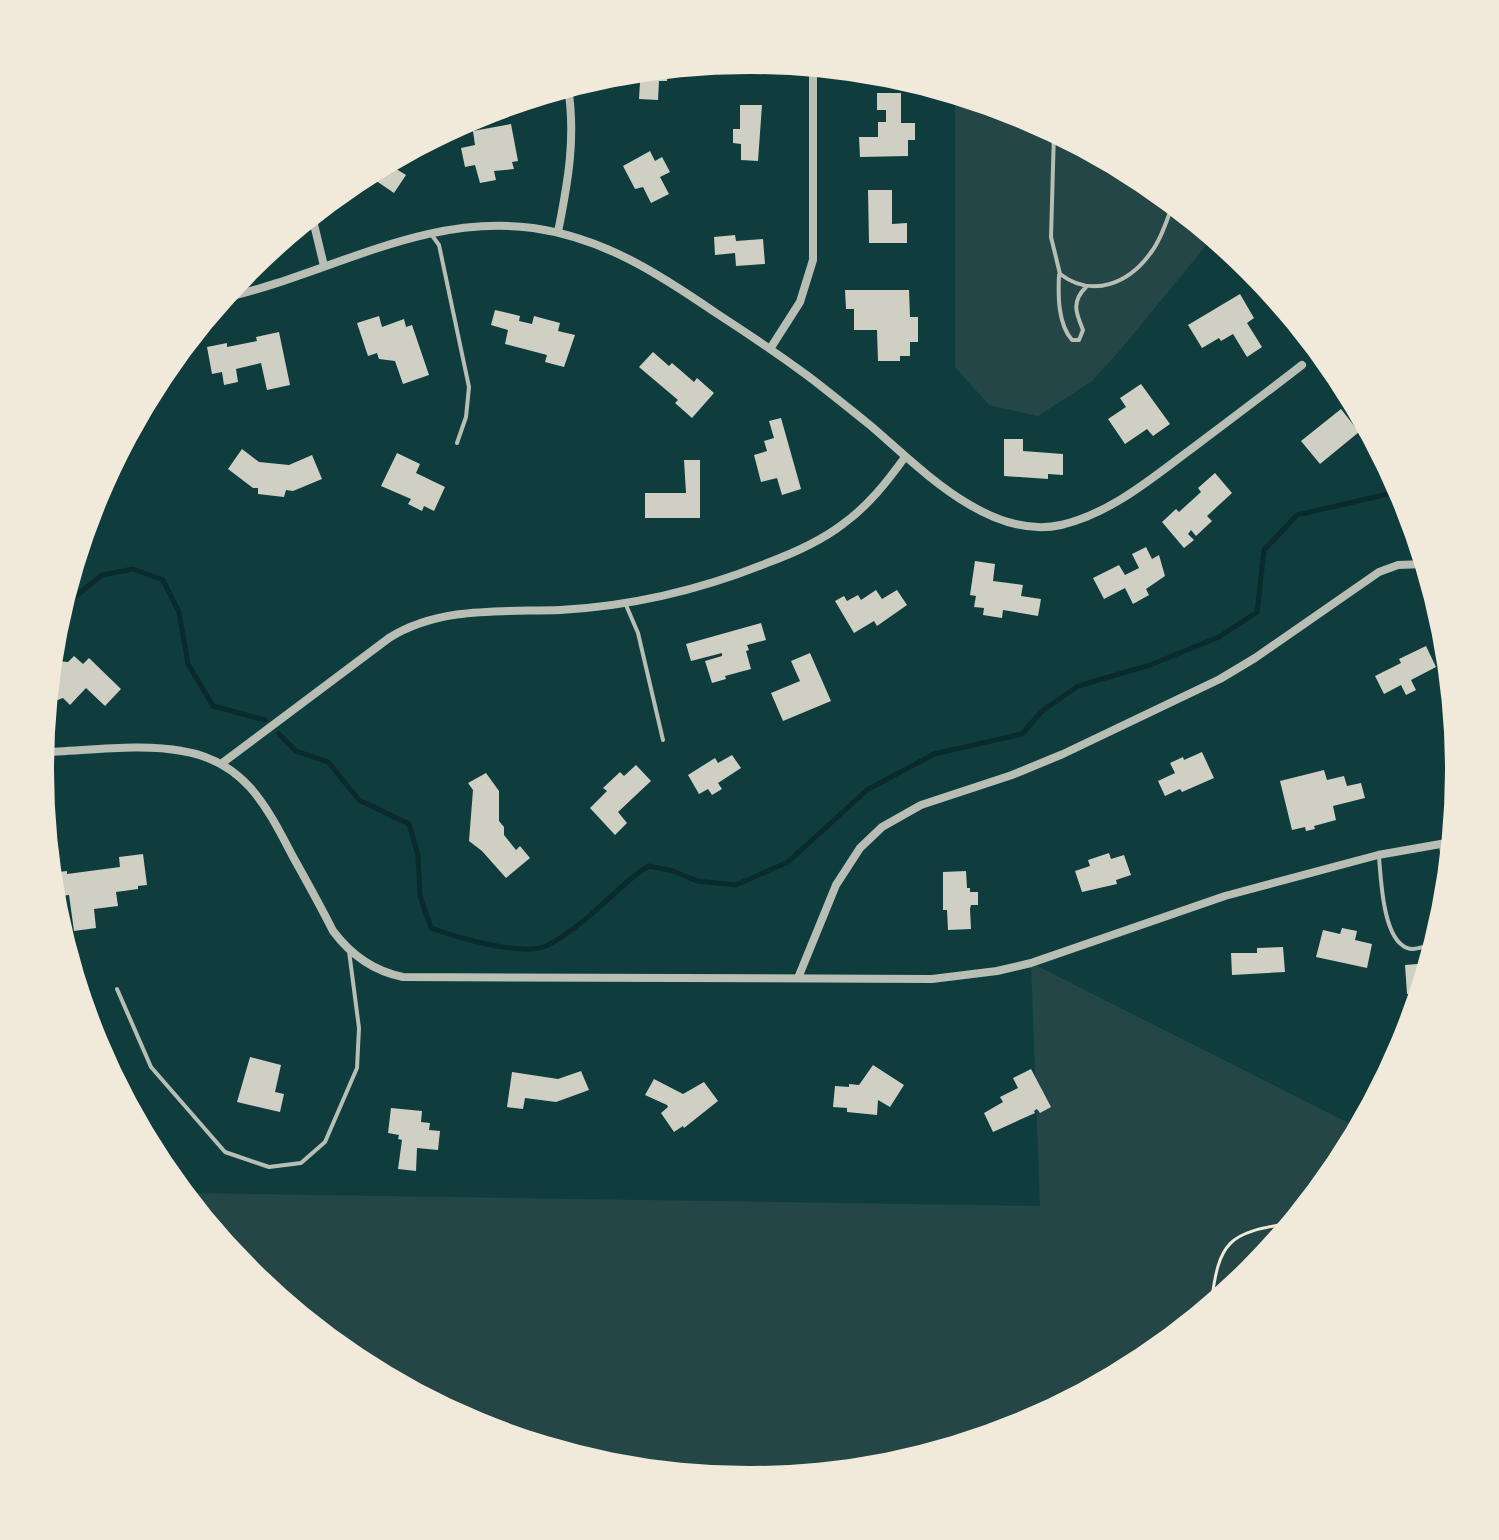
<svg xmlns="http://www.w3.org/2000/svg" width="1499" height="1540" font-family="'Exo 2',sans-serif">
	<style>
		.green { fill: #244646 }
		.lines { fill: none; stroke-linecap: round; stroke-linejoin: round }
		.stream { stroke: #0a2a2b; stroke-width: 5 }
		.building { fill: #cfcfc3 }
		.path { stroke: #f1e9da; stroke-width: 3 }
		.service { stroke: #b8beb3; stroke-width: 4 }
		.minor { stroke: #b8beb3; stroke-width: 8 }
	</style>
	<rect width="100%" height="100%" fill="#0f3d3e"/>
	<path class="green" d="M955,94L1021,115L1144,180L1213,237L1122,348L1092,381L1038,416L989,405L955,367Z
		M1031,963L1359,1128L1339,1165L1251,1272L1143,1360L1021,1426L887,1466L749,1479L611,1466L478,1425L355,1360L247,1271L183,1193L1040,1206Z"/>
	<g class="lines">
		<path class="stream" d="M61,608L102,575L133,569L163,580L179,612L188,664L213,706L265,720
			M279,734L296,751L328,762L359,800L409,824L418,855L420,896L431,928C456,937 522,957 546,946C568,935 589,917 606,901C624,886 628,878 649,866L673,871L697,881L736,885L788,862L867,790L934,754L1022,734L1042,711L1078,686L1150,665L1219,637L1257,612L1264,550L1297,515L1401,491"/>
	</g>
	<path class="building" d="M668,69L667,81H659L658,100L639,99L640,82L636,81L637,72Z
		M877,93H901V123H915V140H908V156L860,157L859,137H878V122H886V110H877Z
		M740,105H762L758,161L741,160V144L733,143V129H740Z
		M511,124L518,161L512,162L514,169L494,171L496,180L480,183L475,165L465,167L461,148L475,145L473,131Z
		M650,151L655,161L662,157L670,172L660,177L669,194L651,203L643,187L635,189L623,166Z
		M392,161L395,162L393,167L406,175L394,193L366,174Z
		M868,190H892V224L907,223V243H869Z
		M735,235L736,241L763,239L765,264L736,266L735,253L715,255L714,237Z
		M845,290H909L910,317H918V342H910V356H900V361H878L877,330H854V309H846Z
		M1240,294L1254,318L1247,323L1262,347L1247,357L1233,334L1221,341L1219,338L1202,348L1188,325Z
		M495,310L520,316L519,321L532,324L534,316L560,323L558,331L575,335L564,367L545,362L547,355L505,344L508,330L491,325Z
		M379,316L382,327L404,319L406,327L412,325L429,375L403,384L395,361L379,359L377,353L368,356L357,323Z
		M279,332L290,385L267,390L261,363L236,369L238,382L224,385L222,372L212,374L207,347L227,343V347L257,341L256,337Z
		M653,352L669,366L672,363L694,382L697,378L714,393L692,418L675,403L678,400L639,367Z
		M1141,384L1170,424L1153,436L1147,429L1125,444L1108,419L1126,407L1120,398Z
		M1341,409L1359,432L1320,464L1301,441Z
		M781,418L801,489L782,495L777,478L761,482L754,455L767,451L764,441L774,438L769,421Z
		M1004,439H1023V451L1063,454V475L1048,474V479L1004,476Z
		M242,449L259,462L289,465L312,455L322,479L293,491L286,490L284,497L258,494V488H253L228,469Z
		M397,453L420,464L416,473L445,487L434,511L424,506L422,511L408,504L411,499L381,486Z
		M684,460H700V518H645V493H686Z
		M1215,473L1232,493L1207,516L1212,521L1196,536L1191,530L1188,534L1194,540L1184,548L1162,522L1176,509L1179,512L1201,492L1198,488Z
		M1146,547L1152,559L1159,555L1165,576L1146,589L1149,595L1133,604L1125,588L1104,599L1093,578L1119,565L1125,575L1139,568L1132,554Z
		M975,561L995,564L993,581L1023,585L1021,596L1041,599L1038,616L1003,610L1002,618L983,615L984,608L974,607L976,596L970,595Z
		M876,590L882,599L897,590L907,605L877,626L874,621L854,633L835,601L844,596L847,601L858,595L861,600Z
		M761,623L766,640L747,645L749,650L746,651L751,669L725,676L726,679L712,683L705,661L722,656V653L691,661L686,644Z
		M1426,646L1436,667L1411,680L1416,690L1406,695L1401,685L1384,694L1375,676L1401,663L1399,659Z
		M810,653L831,701L783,721L771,693L800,681L791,661Z
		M74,656L83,664L89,658L121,689L105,706L86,688L70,705L63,698L55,701L51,697L52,692L48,688L50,666L52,668L58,661L68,662Z
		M1202,752L1214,778L1182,792L1180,789L1165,796L1158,781L1175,773L1170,763L1183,757L1184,760Z
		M732,755L741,768L718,783L722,789L712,795L708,789L699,794L688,775L715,758L718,763Z
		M636,765L651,781L618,812L627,823L615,835L590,808L607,791L603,788L620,772L624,776Z
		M1324,770L1327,780L1344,776L1347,786L1361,783L1365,798L1333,806L1336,820L1314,826L1315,829L1306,831L1305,827L1292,830L1280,781Z
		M486,773L499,791V821L504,827V835L516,850L520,846L530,858L506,878L482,851L469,841L473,790L468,783Z
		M1109,853L1111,859L1124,855L1131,875L1116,880L1117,884L1082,892L1075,871L1090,866L1088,860Z
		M143,854L147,885L138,886V889L116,892L118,906L94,909L96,928L74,931L69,895L53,897L50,873L67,871V874L120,867L119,857Z
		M966,871L967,888H970V892H978V905H971L970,909L971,929L948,930L947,910H943V872Z
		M1342,928L1357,931L1355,940L1372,944L1367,968L1316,957L1323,930L1340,934Z
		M1283,947L1285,972L1232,975L1231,953H1257V948Z
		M1429,963L1420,993L1407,994L1405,965Z
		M250,1057L281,1065L275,1092L284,1094L280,1112L237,1102Z
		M873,1065L904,1085L890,1107L878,1100L877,1115L847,1112V1108L833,1107L835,1086L849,1087V1084L859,1085Z
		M1031,1069L1051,1107L1040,1113L1037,1109L1034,1111L1035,1113L993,1132L984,1113L1003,1102L1000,1097L1018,1088L1013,1078Z
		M581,1071L589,1090L556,1102L525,1098L523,1109L507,1107L512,1072L558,1079Z
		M654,1079L683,1094L704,1082L718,1101L684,1128L683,1126L674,1132L661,1113L668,1107L667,1105L645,1095Z
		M391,1108L422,1111L421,1122L430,1123L429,1130L440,1131L438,1150L417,1148L416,1171L398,1169L402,1140L398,1139L399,1135L388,1133Z"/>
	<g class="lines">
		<path class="path" d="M1211,1305C1219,1240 1228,1233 1291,1223"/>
		<path class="service" d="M1054,132L1051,237L1060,274C1093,299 1130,283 1152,251C1162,238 1167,219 1173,204
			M431,234L439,245L469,387L466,417L457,443
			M1059,275C1058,296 1058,324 1072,340H1079L1083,330C1076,313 1071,302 1086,287
			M626,605L638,633L663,740
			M1441,845L1447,890
			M1379,857C1381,880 1383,931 1402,945C1410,952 1419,948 1427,946L1441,922L1446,900
			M117,989L151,1067L225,1152L269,1167L301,1163L325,1142L357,1068L359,1028L349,951"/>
		<path class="minor" d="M312,216L324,266
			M558,232C568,182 576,138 568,87
			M223,298C328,275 422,213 533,228C604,238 659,274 716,313C747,333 778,354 808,376C829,392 850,409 871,426C919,467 989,541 1061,525C1112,513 1153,477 1194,447C1230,420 1266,393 1302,365
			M770,349L800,302L813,260V67
			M42,752C85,751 141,743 182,751C244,761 266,805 292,855C306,880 320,905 333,931C351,955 373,971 403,977L932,979L997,971L1031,963L1225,896L1378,855L1452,842
			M221,764L389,638C440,606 502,612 560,610C633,606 700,590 767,563C794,553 821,541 843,524C868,506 887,482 905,457
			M798,978L836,885L860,848L882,827L921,805L1012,775L1063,754L1220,679L1255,658L1379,572L1398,565L1425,564"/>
	</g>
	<path d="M0 0H1499V1540H0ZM749 74H750A695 695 0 0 1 1445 769V771A695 695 0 0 1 750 1466H749A695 695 0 0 1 54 771V769A695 695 0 0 1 749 74Z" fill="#f1e9da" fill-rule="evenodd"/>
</svg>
